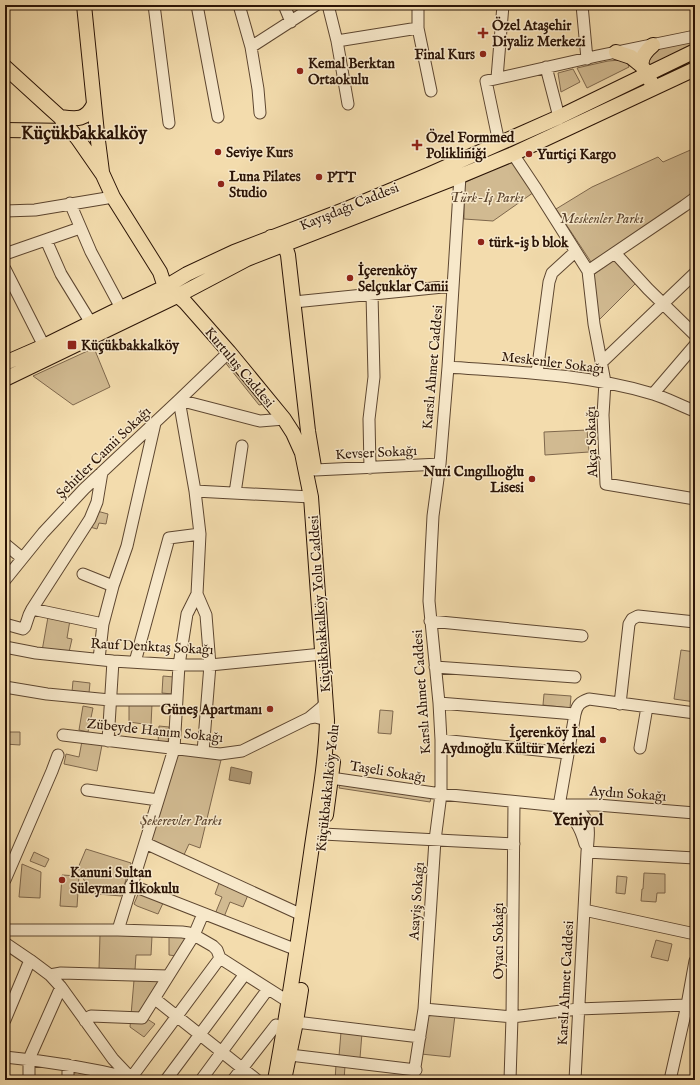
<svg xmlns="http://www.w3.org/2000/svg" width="700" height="1085" font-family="'IM FELL English',serif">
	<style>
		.green { fill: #d1ba91; stroke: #7e674c }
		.water { fill: #af9874; stroke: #7a6348 }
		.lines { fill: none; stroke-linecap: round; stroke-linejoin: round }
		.minor-casing { stroke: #5d4630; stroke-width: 13 }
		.major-casing { stroke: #2b1406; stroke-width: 16 }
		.minor { stroke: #f7e8ca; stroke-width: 11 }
		.major { stroke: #f3dcad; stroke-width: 14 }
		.poi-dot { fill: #8f2418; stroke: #f7e8ca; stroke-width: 1.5 }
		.labels { text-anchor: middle; stroke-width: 3; stroke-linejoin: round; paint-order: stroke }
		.poi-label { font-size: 14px; font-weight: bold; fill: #2b1406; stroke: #f7e8ca; text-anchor: start }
		.park-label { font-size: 14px; font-style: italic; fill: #5d4630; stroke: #f7e8ca }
		.street-label { font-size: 14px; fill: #2b1406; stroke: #f7e8ca }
		.quarter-label { font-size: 16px; font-weight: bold; fill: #2b1406; stroke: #f7e8ca }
		.district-label { font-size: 18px; font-weight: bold; fill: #2b1406; stroke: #f7e8ca }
	</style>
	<rect width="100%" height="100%" fill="#f3dcad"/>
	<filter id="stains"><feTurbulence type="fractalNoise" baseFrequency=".005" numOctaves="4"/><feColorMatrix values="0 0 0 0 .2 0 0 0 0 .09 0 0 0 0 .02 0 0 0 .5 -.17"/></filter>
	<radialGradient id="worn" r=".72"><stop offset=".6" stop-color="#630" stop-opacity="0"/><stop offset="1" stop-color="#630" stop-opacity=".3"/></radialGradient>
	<path class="green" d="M695,40V45L646,68L653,49Z
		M621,60L628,64L629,67L587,88L577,68L608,61Z
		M573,69L580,82L561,92L558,73Z
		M695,148V194L591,262L556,209L592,187L658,157L663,162Z
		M515,159L537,190L493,221L464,219V183Z
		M618,251L638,281L597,322L593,276Z
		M94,348L110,387L73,405L33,376Z
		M228,357L264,404L259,405L224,361Z
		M587,430L589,452L545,455L544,432Z
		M97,511L108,514L106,524L99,523L97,529L90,527Z
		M48,617L70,620L67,638L72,639L69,652L42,651Z
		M681,650L695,652V702L674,699Z
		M163,676L174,677L172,694L162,693Z
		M73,681L90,683L89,693L72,692Z
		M544,694L571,696L570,708L543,705Z
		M129,704H152L151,725L129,722Z
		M83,706L93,708L88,732L79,730Z
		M380,710L393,711L391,734L378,733Z
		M159,726L169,727L168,744L158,743Z
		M5,732H20V745L5,744Z
		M82,741L102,745L97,771L64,764L66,754L79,757Z
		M176,753L221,760L200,848L189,844L183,857L148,842Z
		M340,784L431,798L430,802L339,788Z
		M86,849L131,863L121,896L87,893L88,888L78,868Z
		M34,852L49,859L45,867L30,861Z
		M22,864L41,872L40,898L19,897Z
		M644,873L665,874V893H657L656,902L641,901L642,889H643Z
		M62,875L79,876L77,907L60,906Z
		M617,876L627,877L625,894L616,893Z
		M219,883L248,895L243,907L230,902L224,917L215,914L222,897L215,894Z
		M139,892L164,901L158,914L137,906L134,904Z
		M169,934L189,938L177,956L169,955Z
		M100,935L152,936L151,955H136L135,970L99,969Z
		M656,940L672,944L668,961L651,957Z
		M134,980L163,981L141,1015L155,1024L144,1037L130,1027Z
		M429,1013L455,1015L450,1057L421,1054Z
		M341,1032L362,1033L360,1058L339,1056Z
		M336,1065L345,1066L344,1080H335Z"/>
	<path class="water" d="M231,767L252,772L250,784L229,780Z"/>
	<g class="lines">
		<defs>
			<path id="minor" d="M154,5L169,123
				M197,5L218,117
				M239,5L251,47L258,89L260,113
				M284,5L291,22
				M328,5L337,41L348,104
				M418,5V28L431,91
				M582,5L587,59
				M337,41L418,28
				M251,47L316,5
				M546,67L559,117
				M497,78L503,5
				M499,143L486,81L597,56L695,36
				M513,154L535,187L588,271L594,324L605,382L603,415L606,484L695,499
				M70,203L91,252L121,308
				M5,211L35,210L113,197
				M46,240L61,274L91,323
				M615,253L648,289L695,335
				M5,254L80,228
				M5,269L44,346
				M588,271L684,206L695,198
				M294,302L453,286
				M601,363L695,273
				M448,367C517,372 587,374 653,394C667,398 681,406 695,411
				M537,373L549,282L552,273L575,252
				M653,394L695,345
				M370,468L369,419L374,377L372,294
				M315,470L440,464
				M195,491L311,497
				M235,493L242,446
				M5,544L22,558
				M83,574L113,586
				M5,580L43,533L84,489L179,400L229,352
				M32,609L103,624
				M430,621L582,636
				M5,624L23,629L25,627L29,615L32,609L90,519L97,502L102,472
				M5,647L36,653L113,661L179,665H210L322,654
				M99,659L103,624L113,586L127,546L155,423
				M135,662L169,538L200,534
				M435,667L575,677
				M5,687L47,694L110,700H177
				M326,703L321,708L309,718L315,717L327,720
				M439,703L575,714L559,806
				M620,704L629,624L632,619L638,616L695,622
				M575,714C577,705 580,702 589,699L695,713
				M63,735L220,754L242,751L309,718
				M441,740L567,753
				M108,741L113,661
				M640,748L647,707
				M203,752L210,665L206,615L197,594L200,534L195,491L179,400L260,421L284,419
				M324,777L441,794L559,806C591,811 590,822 587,852L575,1080
				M87,790L158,800
				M567,805H597L695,813
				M559,806C575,820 579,823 585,844
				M323,834L514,844
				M145,843L302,915
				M587,852L695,858
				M5,880L52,771L58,755
				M131,885L297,950
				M584,910L695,934
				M5,930H118L182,932L189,933L194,935L213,946L217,950L220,958L289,1002
				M118,930L174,749L179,665L187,614L197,594
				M5,943L30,960L50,975L61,987L113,1059L131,1078
				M50,975L61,973L168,976
				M155,999L257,1080
				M424,1009L512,1017L578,1009L687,1005L695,1010
				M5,1020L30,960
				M85,1021L89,1017L91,1016L142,1018L194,935L203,914
				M296,1022L420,1037
				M290,1055L416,1070
				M5,1057C47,1061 89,1068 131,1078L220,958
				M68,1065V1080
				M29,1080V1059L61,987
				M166,1080L245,974
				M201,1080L268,989
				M233,1080L276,1025
				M413,1080L424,1009L435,840L441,794V740L439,703L429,601L431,554L433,516L440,464L448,367L460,176
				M510,1080L512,1017L514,802
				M670,1080L687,1005L695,961"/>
			<path id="major" d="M84,5L97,133L102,172
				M616,52L631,57L642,66L651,82
				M642,66C640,58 647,50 653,45
				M5,67L50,108L60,117L78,139L103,175L113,197L160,272L163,281L167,286L185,302L229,352L284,419L293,433L302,453L311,497L327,720C326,764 317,810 311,853C300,929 289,1005 275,1080
				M60,117C76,119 86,121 94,104
				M5,130L71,131
				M271,237C284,239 284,243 288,255L308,431L314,467
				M5,363L44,346L121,308L167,286L187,274L234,252L349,208L428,175L559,117L695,51
				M5,379L177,296L247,259L460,176L513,154L695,69
				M326,815L333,762
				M284,1080L296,1022L301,990"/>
		</defs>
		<use href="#minor" class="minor-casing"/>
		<use href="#major" class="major-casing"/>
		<use href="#minor" class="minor"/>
		<use href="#major" class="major"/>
	</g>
	<g class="poi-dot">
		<path d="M481 27h4v4h4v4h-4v4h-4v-4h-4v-4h4z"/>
		<circle cx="483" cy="54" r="4"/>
		<circle cx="300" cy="71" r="4"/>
		<path d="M415 139h4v4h4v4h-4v4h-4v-4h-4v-4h4z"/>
		<circle cx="218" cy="152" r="4"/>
		<circle cx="529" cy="154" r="4"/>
		<circle cx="319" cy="177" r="4"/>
		<circle cx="221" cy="184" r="4"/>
		<circle cx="481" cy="242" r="4"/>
		<circle cx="350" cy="278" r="4"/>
		<rect x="67" y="340" width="10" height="10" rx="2"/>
		<circle cx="532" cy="479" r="4"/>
		<circle cx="270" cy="709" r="4"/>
		<circle cx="603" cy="740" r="4"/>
		<circle cx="62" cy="880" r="4"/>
	</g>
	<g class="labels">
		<g class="poi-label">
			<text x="492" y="30">Özel Ataşehir<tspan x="492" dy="16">Diyaliz Merkezi</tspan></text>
			<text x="475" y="59" text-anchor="end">Final Kurs</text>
			<text x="308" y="68">Kemal Berktan<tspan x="308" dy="16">Ortaokulu</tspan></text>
			<text x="426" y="142">Özel Formmed<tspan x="426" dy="16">Polikliniği</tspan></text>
			<text x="226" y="157">Seviye Kurs</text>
			<text x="537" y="159">Yurtiçi Kargo</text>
			<text x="229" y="181">Luna Pilates<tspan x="229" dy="16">Studio</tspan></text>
			<text x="327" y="182">PTT</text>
			<text x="489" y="247">türk-iş b blok</text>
			<text x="358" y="275">İçerenköy<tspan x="358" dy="16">Selçuklar Camii</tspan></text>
			<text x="81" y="350">Küçükbakkalköy</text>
			<text x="524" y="476" text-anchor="end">Nuri Cıngıllıoğlu<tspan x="524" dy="16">Lisesi</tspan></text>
			<text x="262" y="714" text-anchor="end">Güneş Apartmanı</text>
			<text x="595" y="737" text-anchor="end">İçerenköy İnal<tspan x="595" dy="16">Aydınoğlu Kültür Merkezi</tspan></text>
			<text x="70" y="877">Kanuni Sultan<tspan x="70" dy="16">Süleyman İlkokulu</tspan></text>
		</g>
		<g class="park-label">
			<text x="487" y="202">Türk-İş Parkı</text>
			<text x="602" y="223">Meskenler Parkı</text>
			<text x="181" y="825">Şekerevler Parkı</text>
		</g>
		<g class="street-label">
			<text transform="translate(349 206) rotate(-22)" y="5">Kayışdağı Caddesi</text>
			<text transform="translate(553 362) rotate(7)" y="5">Meskenler Sokağı</text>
			<text transform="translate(240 367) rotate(50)" y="5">Kurtuluş Caddesi</text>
			<text transform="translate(432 367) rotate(-85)" y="5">Karslı Ahmet Caddesi</text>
			<text transform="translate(591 442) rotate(-92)" y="5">Akça Sokağı</text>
			<text transform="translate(103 452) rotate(-44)" y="5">Şehitler Camii Sokağı</text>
			<text transform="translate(376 452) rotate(-3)" y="5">Kevser Sokağı</text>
			<text transform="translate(319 604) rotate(-94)" y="5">Küçükbakkalköy Yolu Caddesi</text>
			<text transform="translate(152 646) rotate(3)" y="5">Rauf Denktaş Sokağı</text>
			<text transform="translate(421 692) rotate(-94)" y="5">Karslı Ahmet Caddesi</text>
			<text transform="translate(155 730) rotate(6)" y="5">Zübeyde Hanım Sokağı</text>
			<text transform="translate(388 771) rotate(9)" y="5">Taşeli Sokağı</text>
			<text transform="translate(327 788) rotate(-84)" y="5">Küçükbakkalköy Yolu</text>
			<text transform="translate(628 793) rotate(4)" y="5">Aydın Sokağı</text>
			<text transform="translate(416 901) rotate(-86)" y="5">Asayiş Sokağı</text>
			<text transform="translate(498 941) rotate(-90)" y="5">Oyacı Sokağı</text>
			<text transform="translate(565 983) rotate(-87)" y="5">Karslı Ahmet Caddesi</text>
		</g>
		<g class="quarter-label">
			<text x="578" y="825">Yeniyol</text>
		</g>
		<g class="district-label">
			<text x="84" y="139">Küçükbakkalköy</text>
		</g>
	</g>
	<rect width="700" height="1085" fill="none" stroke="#f3dcad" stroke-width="20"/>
	<rect x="6" y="6" width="688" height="1073" fill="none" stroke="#2b1406" stroke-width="2"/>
	<rect x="10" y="10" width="680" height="1065" fill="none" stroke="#2b1406"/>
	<rect width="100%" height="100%" filter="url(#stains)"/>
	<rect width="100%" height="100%" fill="url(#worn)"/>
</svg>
